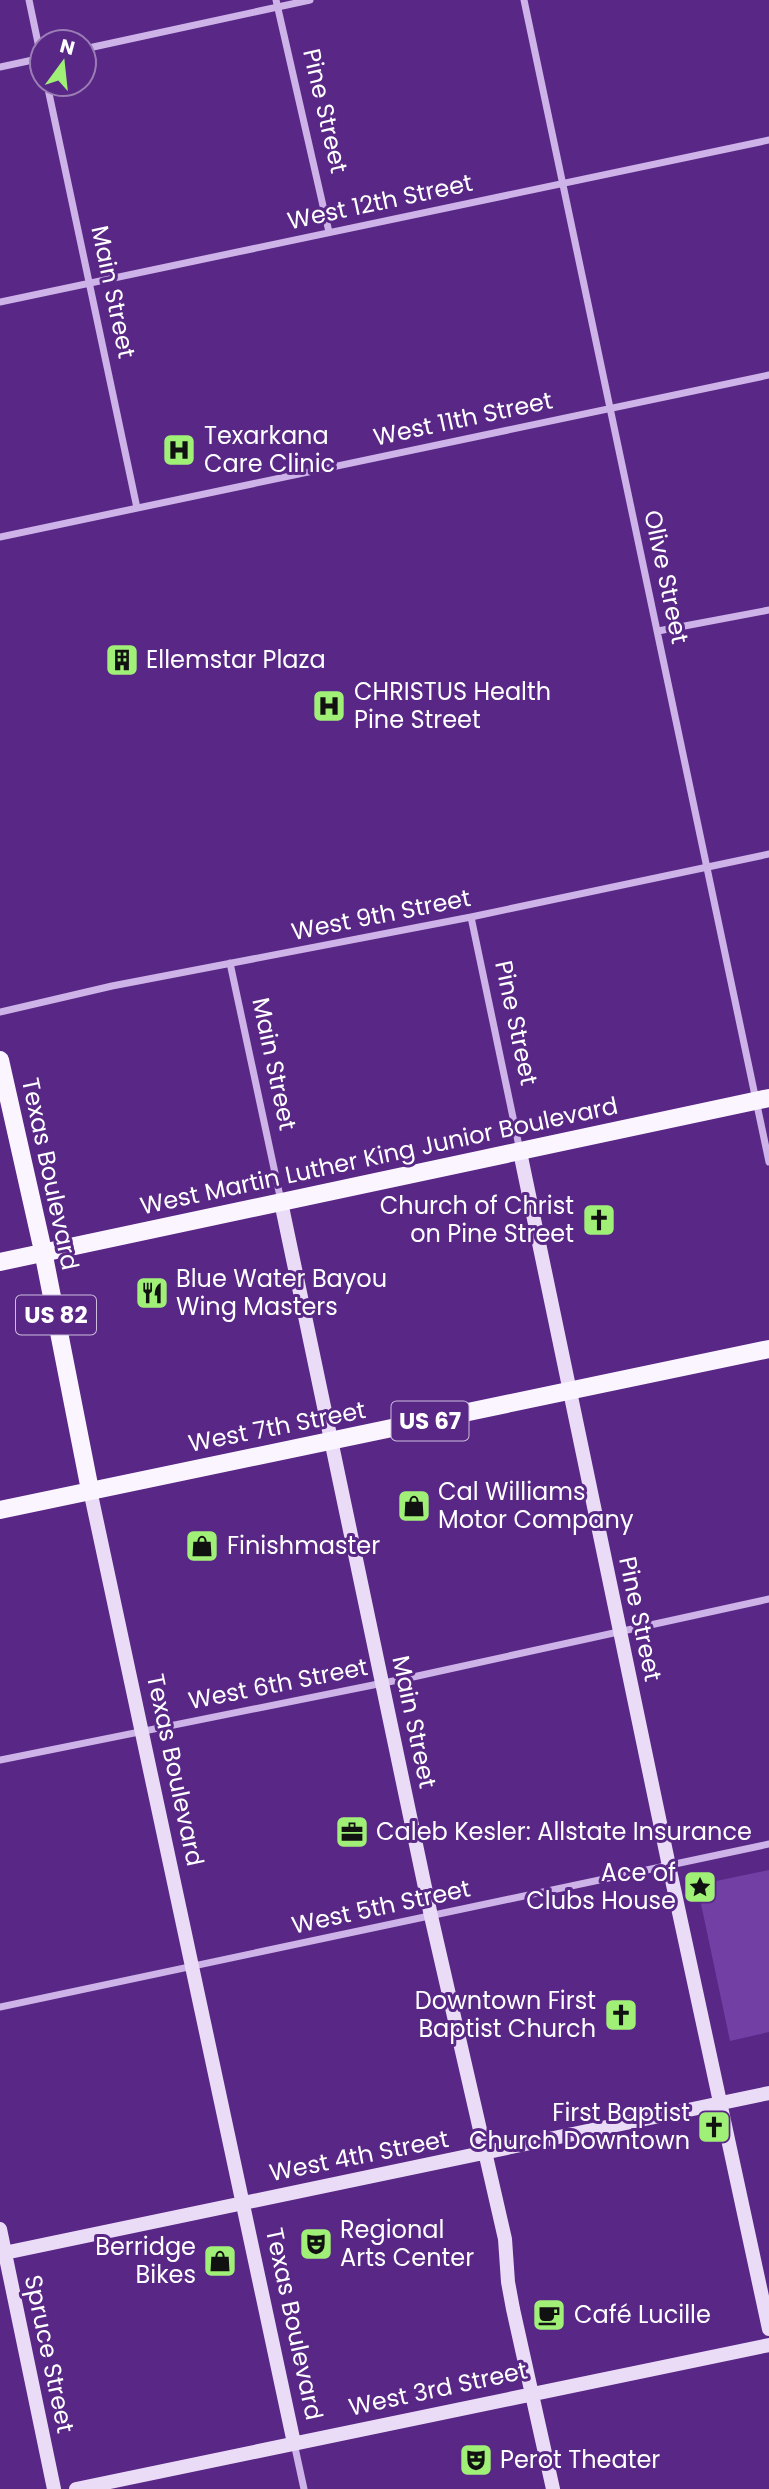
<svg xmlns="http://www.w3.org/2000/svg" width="769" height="2489" font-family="Poppins,sans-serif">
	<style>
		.green { fill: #723fa4 }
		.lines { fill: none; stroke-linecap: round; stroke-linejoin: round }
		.street { stroke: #cdb3e8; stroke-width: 7 }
		.secondary { stroke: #eadcf7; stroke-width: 14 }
		.primary { stroke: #faf5fe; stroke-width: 18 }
		.labels { text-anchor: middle; stroke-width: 6; stroke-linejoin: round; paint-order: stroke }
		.shield { fill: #592786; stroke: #cdbedb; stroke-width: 2 }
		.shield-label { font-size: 23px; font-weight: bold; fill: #fff }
		.street-label { font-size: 24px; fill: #fff; stroke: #592786 }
		.poi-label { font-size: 24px; fill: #fff; stroke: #592786; text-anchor: start }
	</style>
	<rect width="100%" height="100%" fill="#592786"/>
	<path class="green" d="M769,1870V2032L730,2041L697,1885Z"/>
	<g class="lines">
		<path class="street" d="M29,0L42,62
			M276,0L329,232
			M524,0L769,1162
			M84,49L310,0
			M0,67L42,58
			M47,84L137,508
			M0,302L769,140
			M0,537L769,375
			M658,631L769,610
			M471,917L520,1151
			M230,963L281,1201
			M0,1012L112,986L471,917L769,854
			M0,1760L413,1677L769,1599
			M0,2007L769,1844
			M294,2443L304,2489"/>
		<path class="secondary" d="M520,1152L669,1866L769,2329
			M281,1202L431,1916L505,2239L508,2282L513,2309L553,2489
			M90,1490L294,2443
			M0,2229L54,2489
			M0,2254L769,2093
			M76,2489L769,2345"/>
		<path class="primary" d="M0,1060L43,1251L90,1490
			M0,1262L769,1098
			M0,1510L769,1349"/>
	</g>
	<defs>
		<symbol id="hospital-square" viewBox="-11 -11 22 22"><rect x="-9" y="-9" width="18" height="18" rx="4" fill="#a0f078" stroke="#592786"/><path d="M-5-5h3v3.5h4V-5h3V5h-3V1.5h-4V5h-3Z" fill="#111"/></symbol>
		<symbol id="building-square" viewBox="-11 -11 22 22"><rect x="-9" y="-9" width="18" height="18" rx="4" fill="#a0f078" stroke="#592786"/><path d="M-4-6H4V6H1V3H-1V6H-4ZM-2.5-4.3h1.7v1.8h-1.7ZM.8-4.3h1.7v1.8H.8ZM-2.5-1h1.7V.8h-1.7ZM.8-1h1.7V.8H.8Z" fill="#111"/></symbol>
		<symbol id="church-square" viewBox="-11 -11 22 22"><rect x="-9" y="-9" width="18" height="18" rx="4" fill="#a0f078" stroke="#592786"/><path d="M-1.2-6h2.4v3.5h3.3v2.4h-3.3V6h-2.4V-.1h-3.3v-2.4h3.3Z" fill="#111"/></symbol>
		<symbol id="restaurant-square" viewBox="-11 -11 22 22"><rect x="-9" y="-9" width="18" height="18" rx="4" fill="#a0f078" stroke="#592786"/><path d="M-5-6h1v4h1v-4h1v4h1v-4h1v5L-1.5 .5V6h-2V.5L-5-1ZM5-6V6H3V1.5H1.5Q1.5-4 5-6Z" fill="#111"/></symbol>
		<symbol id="shop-square" viewBox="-11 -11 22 22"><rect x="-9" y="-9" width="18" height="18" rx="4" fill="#a0f078" stroke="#592786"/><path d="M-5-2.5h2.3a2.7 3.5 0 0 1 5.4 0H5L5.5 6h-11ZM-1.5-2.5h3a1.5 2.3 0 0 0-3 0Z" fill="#111"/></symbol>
		<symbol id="office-square" viewBox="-11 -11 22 22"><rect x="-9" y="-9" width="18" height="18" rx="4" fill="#a0f078" stroke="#592786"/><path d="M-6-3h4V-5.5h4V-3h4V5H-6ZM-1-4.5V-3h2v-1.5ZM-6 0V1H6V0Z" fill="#111"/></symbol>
		<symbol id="sight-square" viewBox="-11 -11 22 22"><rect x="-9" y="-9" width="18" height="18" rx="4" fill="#a0f078" stroke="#592786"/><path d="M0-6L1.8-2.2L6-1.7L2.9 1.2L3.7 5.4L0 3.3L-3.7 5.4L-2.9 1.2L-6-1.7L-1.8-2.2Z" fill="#111"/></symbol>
		<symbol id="theatre-square" viewBox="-11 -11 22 22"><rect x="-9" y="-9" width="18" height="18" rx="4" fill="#a0f078" stroke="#592786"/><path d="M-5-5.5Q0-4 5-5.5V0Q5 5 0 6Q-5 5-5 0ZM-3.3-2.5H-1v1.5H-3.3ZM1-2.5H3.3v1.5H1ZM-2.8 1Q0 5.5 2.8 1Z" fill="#111"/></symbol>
		<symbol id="cafe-square" viewBox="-11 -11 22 22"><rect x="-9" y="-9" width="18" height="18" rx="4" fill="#a0f078" stroke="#592786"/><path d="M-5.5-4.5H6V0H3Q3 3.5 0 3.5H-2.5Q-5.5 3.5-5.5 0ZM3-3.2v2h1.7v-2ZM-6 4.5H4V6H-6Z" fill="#111"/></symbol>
	</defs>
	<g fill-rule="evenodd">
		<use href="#hospital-square" x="160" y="431" width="38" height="38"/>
		<use href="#building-square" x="103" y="641" width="38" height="38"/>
		<use href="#hospital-square" x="310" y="687" width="38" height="38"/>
		<use href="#church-square" x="580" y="1201" width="38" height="38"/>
		<use href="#restaurant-square" x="133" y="1274" width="38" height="38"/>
		<use href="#shop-square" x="395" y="1487" width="38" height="38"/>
		<use href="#shop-square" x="183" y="1527" width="38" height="38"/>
		<use href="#office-square" x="333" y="1813" width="38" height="38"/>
		<use href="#sight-square" x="681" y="1868" width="38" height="38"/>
		<use href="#church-square" x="602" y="1996" width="38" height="38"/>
		<use href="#church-square" x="695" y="2108" width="38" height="38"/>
		<use href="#theatre-square" x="297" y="2225" width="38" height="38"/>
		<use href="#shop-square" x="201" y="2242" width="38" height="38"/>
		<use href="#cafe-square" x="530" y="2296" width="38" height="38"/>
		<use href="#theatre-square" x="457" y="2441" width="38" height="38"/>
	</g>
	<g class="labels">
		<g class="shield">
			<rect x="16" y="1295.5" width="80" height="39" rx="5"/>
			<rect x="391.5" y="1401.5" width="77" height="39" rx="5"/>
		</g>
		<g class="shield-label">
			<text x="56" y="1323">US 82</text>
			<text x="430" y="1429">US 67</text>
		</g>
		<g class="street-label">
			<text transform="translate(325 111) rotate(77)" y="8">Pine Street</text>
			<text transform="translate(380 202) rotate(-12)" y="8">West 12th Street</text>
			<text transform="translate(113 292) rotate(78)" y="8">Main Street</text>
			<text transform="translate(463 419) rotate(-12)" y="8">West 11th Street</text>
			<text transform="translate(666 577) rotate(78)" y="8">Olive Street</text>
			<text transform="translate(381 915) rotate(-11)" y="8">West 9th Street</text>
			<text transform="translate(516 1023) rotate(78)" y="8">Pine Street</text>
			<text transform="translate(274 1064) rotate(78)" y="8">Main Street</text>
			<text transform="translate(379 1156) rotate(-12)" y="8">West Martin Luther King Junior Boulevard</text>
			<text transform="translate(50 1174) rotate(78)" y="8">Texas Boulevard</text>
			<text transform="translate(277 1427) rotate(-11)" y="8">West 7th Street</text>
			<text transform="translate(640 1619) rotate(78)" y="8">Pine Street</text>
			<text transform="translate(278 1684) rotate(-11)" y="8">West 6th Street</text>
			<text transform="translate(414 1722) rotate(78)" y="8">Main Street</text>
			<text transform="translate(175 1770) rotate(78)" y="8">Texas Boulevard</text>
			<text transform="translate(381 1907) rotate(-12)" y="8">West 5th Street</text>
			<text transform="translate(359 2156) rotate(-11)" y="8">West 4th Street</text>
			<text transform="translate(294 2324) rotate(78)" y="8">Texas Boulevard</text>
			<text transform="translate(49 2354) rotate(78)" y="8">Spruce Street</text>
			<text transform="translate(438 2389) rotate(-12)" y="8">West 3rd Street</text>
		</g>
		<g class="poi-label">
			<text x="204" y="444">Texarkana<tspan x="204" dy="28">Care Clinic</tspan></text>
			<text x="146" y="668">Ellemstar Plaza</text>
			<text x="354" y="700">CHRISTUS Health<tspan x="354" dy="28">Pine Street</tspan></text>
			<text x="574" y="1214" text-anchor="end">Church of Christ<tspan x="574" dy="28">on Pine Street</tspan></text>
			<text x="176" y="1287">Blue Water Bayou<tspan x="176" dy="28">Wing Masters</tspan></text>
			<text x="438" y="1500">Cal Williams<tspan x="438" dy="28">Motor Company</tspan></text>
			<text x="227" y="1554">Finishmaster</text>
			<text x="376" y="1840">Caleb Kesler: Allstate Insurance</text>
			<text x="676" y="1881" text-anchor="end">Ace of<tspan x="676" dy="28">Clubs House</tspan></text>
			<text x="596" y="2009" text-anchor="end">Downtown First<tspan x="596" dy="28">Baptist Church</tspan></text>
			<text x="690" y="2121" text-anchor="end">First Baptist<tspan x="690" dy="28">Church Downtown</tspan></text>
			<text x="340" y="2238">Regional<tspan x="340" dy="28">Arts Center</tspan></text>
			<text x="196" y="2255" text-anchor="end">Berridge<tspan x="196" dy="28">Bikes</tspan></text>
			<text x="574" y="2323">Café Lucille</text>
			<text x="500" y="2468">Perot Theater</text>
		</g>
	</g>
	<g transform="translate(63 63) rotate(15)"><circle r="33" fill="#592786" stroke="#9b7db6" stroke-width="2"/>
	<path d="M0-5L12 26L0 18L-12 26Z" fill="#a0f078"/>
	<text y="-10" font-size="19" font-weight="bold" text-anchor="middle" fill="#ffffff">N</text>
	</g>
</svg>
